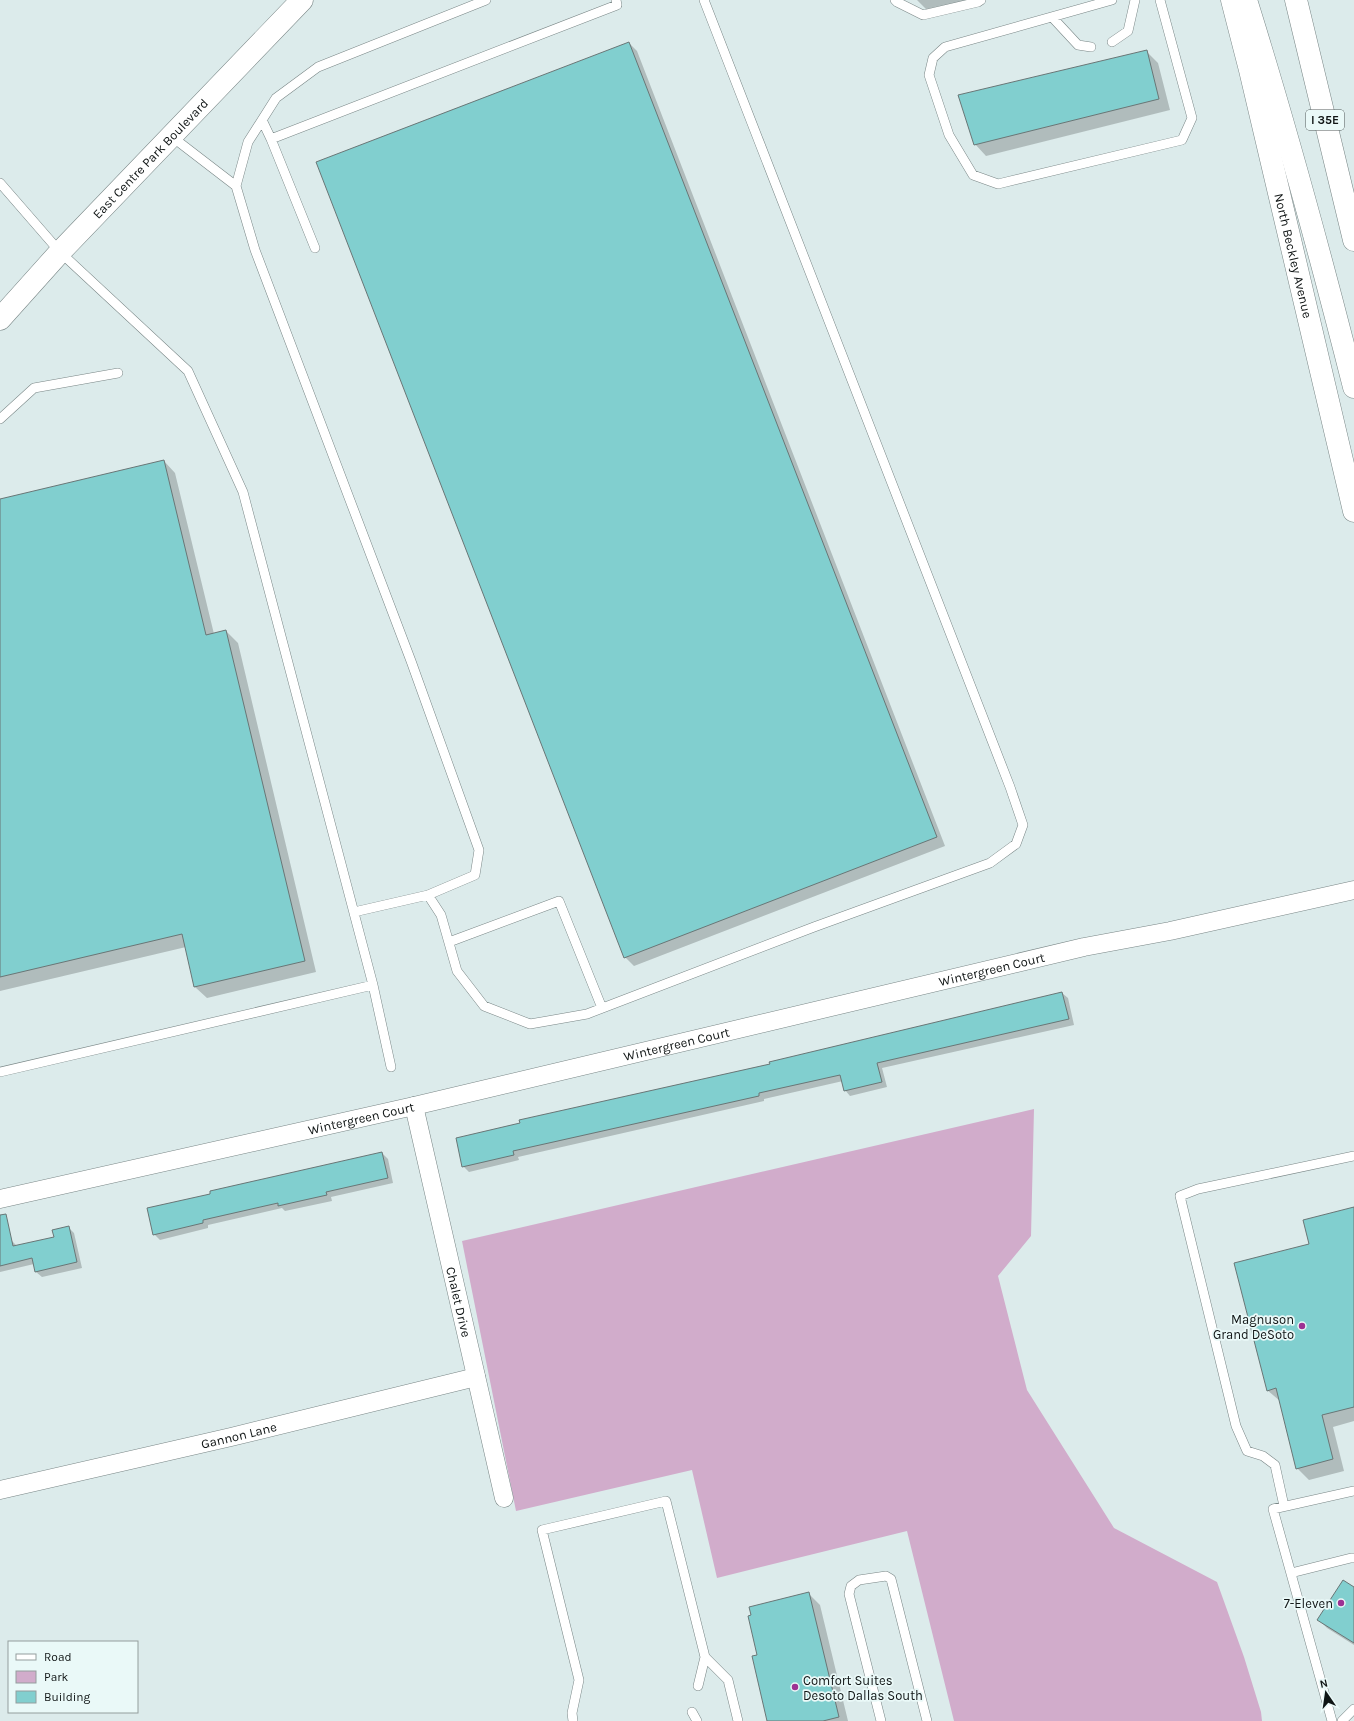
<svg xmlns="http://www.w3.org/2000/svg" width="1354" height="1721" font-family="Karla,sans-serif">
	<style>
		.green { fill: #d1accb }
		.shadow { fill: #0003 }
		.building { fill: #81cfcf; stroke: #697676 }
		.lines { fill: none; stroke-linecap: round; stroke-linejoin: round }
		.lane-casing { stroke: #798686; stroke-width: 10 }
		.street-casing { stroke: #798686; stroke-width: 19 }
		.secondary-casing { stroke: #798686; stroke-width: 23 }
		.highway-casing { stroke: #798686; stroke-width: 23 }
		.lane { stroke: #fff; stroke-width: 9 }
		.street { stroke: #fff; stroke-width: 18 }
		.secondary { stroke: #fff; stroke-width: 22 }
		.highway { stroke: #fff; stroke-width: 22 }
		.poi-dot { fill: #9d3293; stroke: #eaf9f8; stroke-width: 1.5 }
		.labels { text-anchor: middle; stroke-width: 3.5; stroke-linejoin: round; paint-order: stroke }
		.shield { fill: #eaf9f8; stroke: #515959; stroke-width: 1 }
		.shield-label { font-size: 12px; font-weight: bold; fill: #101515 }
		.street-label { font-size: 13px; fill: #101515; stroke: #eaf9f8 }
		.poi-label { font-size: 13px; fill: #101515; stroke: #eaf9f8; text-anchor: end }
	</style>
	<rect width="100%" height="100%" fill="#dcebeb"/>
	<path class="green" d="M1034,1109L1031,1236L998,1276L1027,1390L1114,1528L1217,1582L1244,1657L1261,1712L1262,1721H954L907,1531L717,1578L692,1470L516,1511L462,1241Z"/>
	<path class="shadow" d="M917,0H968L927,10Z
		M629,43L637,51L945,846L634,966L625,957Z
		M1146,51L1158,63L1170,110L986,156L975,144Z
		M164,461L175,473L214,634L226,631L238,643L316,972L207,998L195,987L186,947L0,991V500Z
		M1062,993L1068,998L1074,1025L882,1068L887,1087L850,1096L845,1090L843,1081L764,1099V1101L518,1157L519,1160L469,1172L463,1166L771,1065Z
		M382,1153L388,1159L393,1183L331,1197L332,1201L285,1211L282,1208L208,1225V1228L160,1240L154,1234Z
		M1354,1208V1421L1333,1427L1344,1471L1309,1480L1297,1468L1280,1401L1267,1390L1311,1245Z
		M68,1227L74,1233L82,1268L42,1277L36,1272L34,1264L0,1272V1243L11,1240L17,1246L55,1238Z
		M1354,1588V1645L1327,1628L1319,1620Z
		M809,1594L820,1605L848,1721H768L758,1656Z"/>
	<path class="building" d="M629,42L937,837L624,958L316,162Z
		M1147,50L1159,99L974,145L958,95Z
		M164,460L206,635L226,630L305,961L194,987L182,934L0,977V499Z
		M1062,992L1069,1019L877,1063L882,1082L844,1091L840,1075L759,1093V1096L513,1151L514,1155L462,1167L456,1138L520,1123L519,1120L770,1064L769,1062Z
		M382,1152L388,1178L326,1192L327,1195L300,1201L278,1206V1203L203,1220V1223L153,1235L147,1208L210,1194V1191Z
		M1354,1207V1407L1322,1415L1333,1459L1296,1469L1276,1388L1267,1391L1234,1263L1309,1244L1303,1220Z
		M6,1214L13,1246L54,1237L52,1230L69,1226L77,1262L35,1272L32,1258L0,1266V1215Z
		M1343,1580L1354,1587V1643L1317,1620Z
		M809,1592L839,1717L823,1721H767L752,1656L757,1655L748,1616L751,1615L749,1607Z"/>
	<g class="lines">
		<defs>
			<path id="lane" d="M895,0L897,2L923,15L978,2L981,0
				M1112,0L945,47L933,58L929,75L949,135L973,175L998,184L1182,140L1192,118L1160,0
				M1052,17L1078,45L1091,47
				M1112,42L1128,31L1135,0
				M262,120L271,139L617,5L616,0
				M171,136L236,186
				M271,139L315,248
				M0,183L60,252L188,371L243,492L373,985L391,1067
				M0,419L34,388L118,373
				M428,895L441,915L457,971L484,1006L530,1024L587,1014L814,927L990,863L1016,844L1023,825L1010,787L704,0
				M354,912L428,895L475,875L479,850L411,661L255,250L236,186L248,142L276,98L318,67L486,0
				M449,942L559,901L602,1008
				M0,1072L373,985
				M1284,1506L1275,1465L1263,1456L1247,1451L1236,1426L1180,1196L1198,1189L1354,1156
				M1291,1573L1351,1558H1354
				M698,1686L705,1657
				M692,1712L697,1721
				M573,1721L572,1713L579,1680L542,1530L666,1501L705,1657L728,1680L738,1721
				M881,1721L849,1594L851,1586L859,1580L886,1576L891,1579L927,1721
				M1332,1721L1273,1509L1354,1491
				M1342,1721L1354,1709"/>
			<g id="street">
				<path id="s1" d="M414,1106L504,1498"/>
				<path id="s2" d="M0,1199L414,1106L1084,947L1170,931L1354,890"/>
				<path id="s3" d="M0,1490L231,1437L476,1377"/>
			</g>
			<g id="secondary">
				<path id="s4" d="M1232,0L1250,70L1354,511"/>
				<path id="s5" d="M0,319L60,252L302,0"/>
			</g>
			<path id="highway" d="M1246,0C1286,128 1321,257 1354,387
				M1296,0L1354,240"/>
		</defs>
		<use href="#lane" class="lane-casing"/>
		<use href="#street" class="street-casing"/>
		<use href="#secondary" class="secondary-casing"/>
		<use href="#highway" class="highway-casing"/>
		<use href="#lane" class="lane"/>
		<use href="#street" class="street"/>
		<use href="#secondary" class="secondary"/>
		<use href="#highway" class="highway"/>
	</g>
	<g class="poi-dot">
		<circle cx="1302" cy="1326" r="4"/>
		<circle cx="1341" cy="1603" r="4"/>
		<circle cx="795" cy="1687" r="4"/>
	</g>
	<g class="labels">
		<rect class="shield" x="1306" y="110" width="38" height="20" rx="3"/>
		<g class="shield-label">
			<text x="1325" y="124">I 35E</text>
		</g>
		<g class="street-label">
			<text dy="5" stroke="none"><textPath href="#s5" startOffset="220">East Centre Park Boulevard</textPath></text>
			<text dy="5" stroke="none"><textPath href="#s4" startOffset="263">North Beckley Avenue</textPath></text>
			<text dy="5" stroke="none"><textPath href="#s2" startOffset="1018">Wintergreen Court</textPath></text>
			<text dy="5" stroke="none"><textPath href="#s2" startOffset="694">Wintergreen Court</textPath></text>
			<text dy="5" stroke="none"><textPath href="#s2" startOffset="370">Wintergreen Court</textPath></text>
			<text dy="5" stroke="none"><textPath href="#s1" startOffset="201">Chalet Drive</textPath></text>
			<text dy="5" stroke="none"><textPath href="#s3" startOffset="245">Gannon Lane</textPath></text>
		</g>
		<g class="poi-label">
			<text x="1294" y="1324">Magnuson<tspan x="1294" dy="15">Grand DeSoto</tspan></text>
			<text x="1333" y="1608">7-Eleven</text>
			<text x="803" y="1685" text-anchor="start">Comfort Suites<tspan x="803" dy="15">Desoto Dallas South</tspan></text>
		</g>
	</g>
	<rect x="8" y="1641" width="130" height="72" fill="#eaf9f8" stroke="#939e9d"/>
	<rect x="16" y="1654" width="20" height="6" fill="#ffffff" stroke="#939e9d"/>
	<text x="44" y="1661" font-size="12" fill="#101515">Road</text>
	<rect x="16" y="1671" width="20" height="12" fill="#d1accb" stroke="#939e9d"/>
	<text x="44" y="1681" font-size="12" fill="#101515">Park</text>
	<rect x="16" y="1691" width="20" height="12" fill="#81cfcf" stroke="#939e9d"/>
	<text x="44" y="1701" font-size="12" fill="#101515">Building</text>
	<g transform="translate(1326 1693) rotate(347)" stroke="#eaf9f8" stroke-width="3" paint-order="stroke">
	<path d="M0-3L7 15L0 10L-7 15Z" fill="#101515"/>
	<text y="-6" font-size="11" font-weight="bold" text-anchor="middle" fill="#101515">N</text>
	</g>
</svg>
